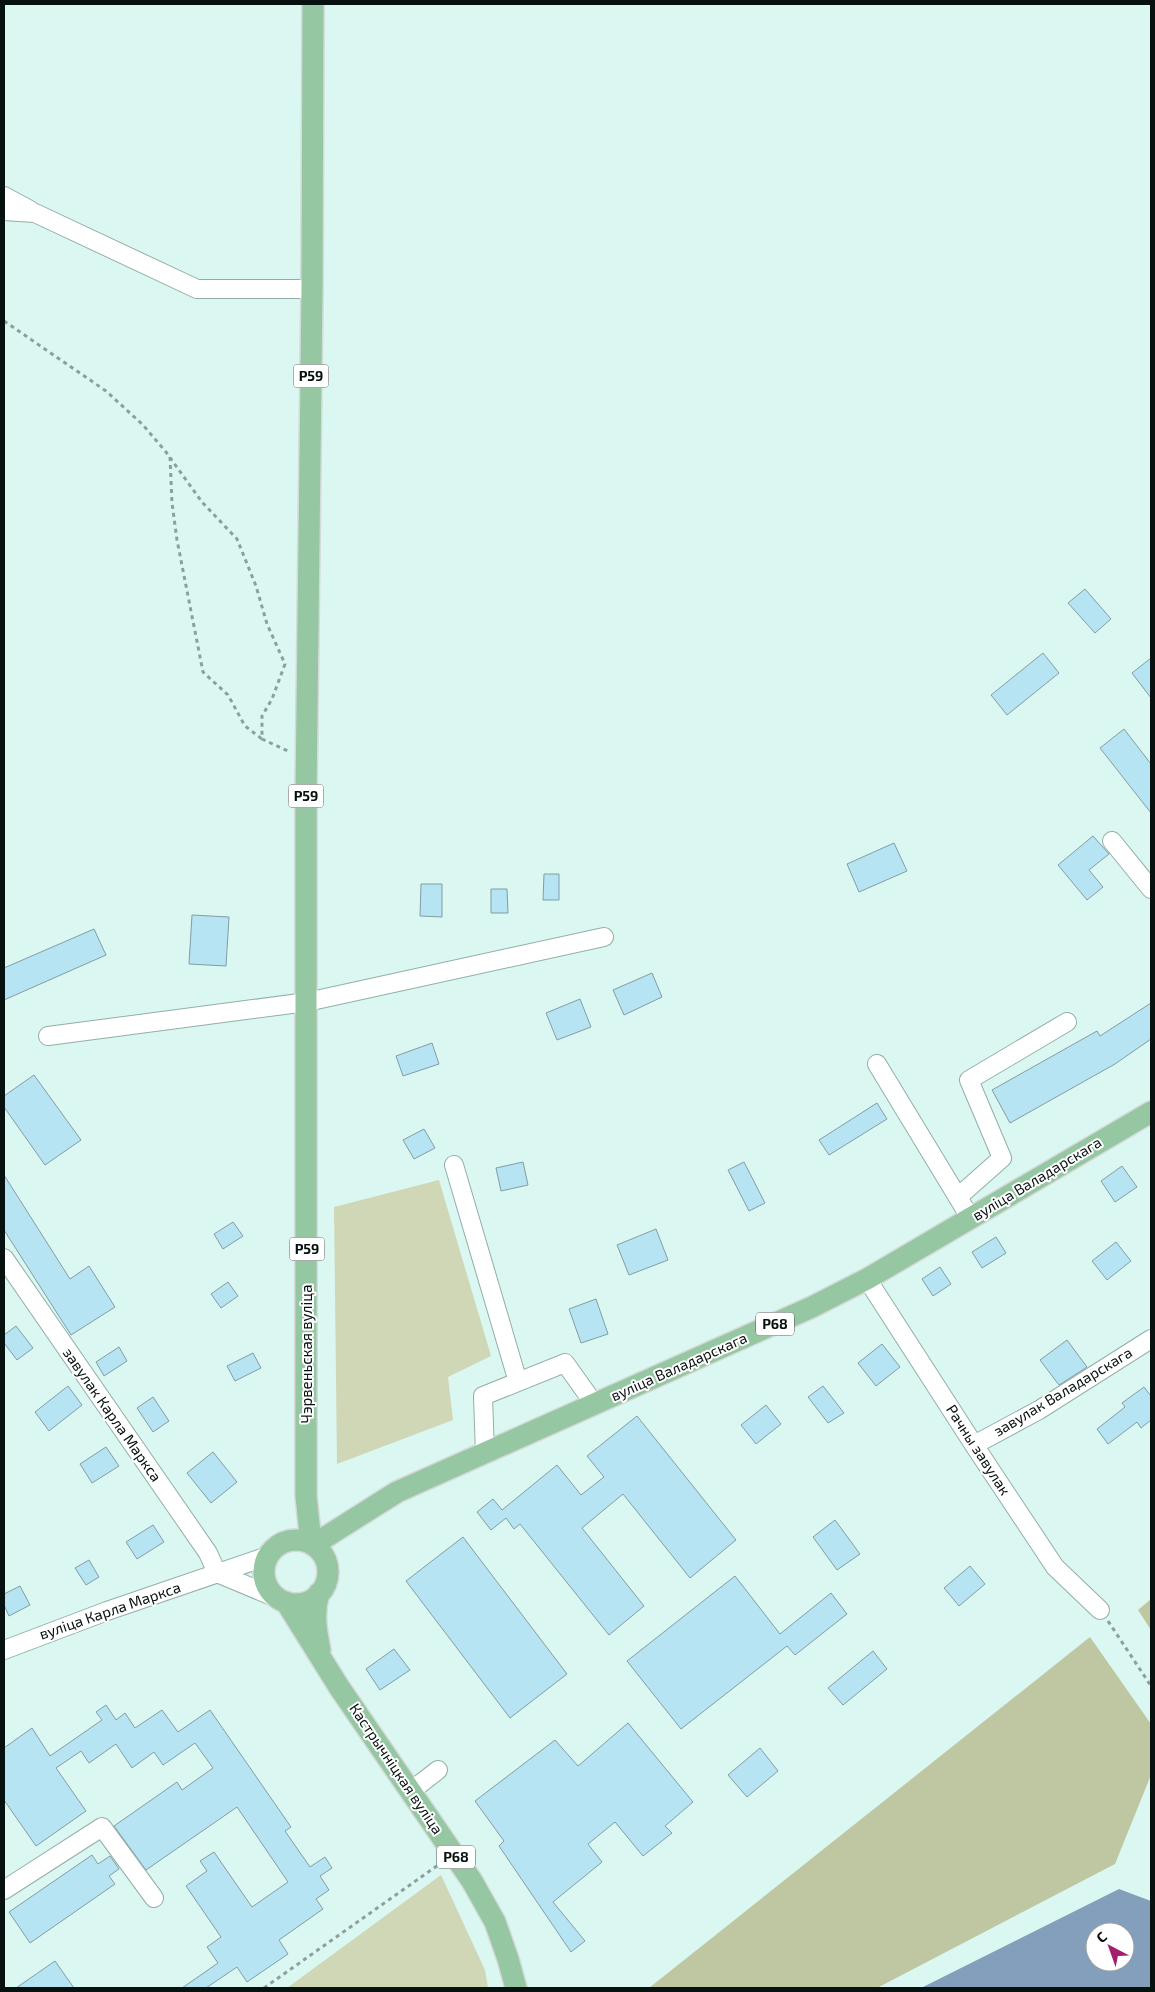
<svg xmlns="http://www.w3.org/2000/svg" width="1155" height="1992" font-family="'Exo 2',sans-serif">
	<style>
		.green { fill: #d0d7b6 }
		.forest { fill: #bfc7a2 }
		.water { fill: #849fbc; fill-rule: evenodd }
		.building { fill: #b6e4f2; stroke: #839da4 }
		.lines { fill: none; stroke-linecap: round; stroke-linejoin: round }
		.minor-casing { stroke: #93aea9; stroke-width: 20 }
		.major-casing { stroke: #d7d9d9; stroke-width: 24 }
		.path { stroke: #8ba09c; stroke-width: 3; stroke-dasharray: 4 4; stroke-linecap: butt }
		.minor { stroke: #fff; stroke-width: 18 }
		.major { stroke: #94c7a2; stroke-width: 21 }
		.labels { text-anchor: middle; stroke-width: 4; stroke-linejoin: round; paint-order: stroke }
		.shield { fill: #fff; stroke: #515857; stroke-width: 1 }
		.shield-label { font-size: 14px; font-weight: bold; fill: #07110f }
		.street-label { font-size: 15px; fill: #07110f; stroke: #fff }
	</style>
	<rect width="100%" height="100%" fill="#dbf7f2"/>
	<path class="green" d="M439,1180L491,1356L448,1377L453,1420L337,1464L334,1207Z
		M441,1875L485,1970L488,1988H287Z"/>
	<path class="forest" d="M1151,1599V1630L1138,1610Z
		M1090,1637L1151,1724V1775L1115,1864L877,1988H649Z"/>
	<path class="water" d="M1119,1889L1151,1901V1988H921ZM1095,1932H1125V1962H1095Z"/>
	<path class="building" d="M1085,589L1111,619L1095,633L1068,603Z
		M1043,653L1059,673L1007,715L991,695Z
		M1151,658V698L1132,673Z
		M1124,729L1151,764V813L1100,748Z
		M1093,836L1109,854L1089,870L1103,887L1087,900L1058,865Z
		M894,843L907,871L859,892L847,864Z
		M544,874H559V900H543Z
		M421,884H442V917L420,916Z
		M491,889H507L508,913H491Z
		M192,915L229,917L226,966L189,964Z
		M94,929L106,955L4,1000V968Z
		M652,973L662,997L624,1015L613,990Z
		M580,999L591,1027L557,1040L546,1013Z
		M1151,1003V1039L1115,1064L1010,1123L992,1090L1097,1031L1100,1036Z
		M432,1043L439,1064L403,1076L396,1056Z
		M34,1075L81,1140L45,1165L4,1107V1096Z
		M877,1103L887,1119L829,1155L819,1140Z
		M424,1129L435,1148L414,1159L403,1140Z
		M523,1162L528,1185L501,1191L496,1168Z
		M744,1162L765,1203L749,1211L728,1170Z
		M1122,1166L1137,1187L1115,1202L1101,1181Z
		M4,1175L70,1279L89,1266L115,1307L71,1335L4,1230Z
		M233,1222L243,1236L223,1249L214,1234Z
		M656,1229L668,1260L629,1275L617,1245Z
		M996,1237L1006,1253L982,1268L972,1252Z
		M1116,1242L1131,1261L1107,1280L1092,1261Z
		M940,1267L951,1284L933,1296L922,1279Z
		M228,1282L238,1296L221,1308L211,1294Z
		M596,1299L608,1334L581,1343L569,1309Z
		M16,1326L33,1348L17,1360L4,1343V1335Z
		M1067,1340L1087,1367L1059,1385L1040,1360Z
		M882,1344L900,1367L876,1386L858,1363Z
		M119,1347L127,1361L104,1376L96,1362Z
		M253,1353L261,1368L235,1381L227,1366Z
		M68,1386L82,1405L49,1431L35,1412Z
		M823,1386L844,1413L828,1423L808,1397Z
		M1144,1387L1151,1396V1420L1141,1428L1137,1422L1108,1444L1097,1429L1125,1407L1122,1403Z
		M153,1397L169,1421L153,1432L137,1408Z
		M766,1405L781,1424L756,1444L741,1425Z
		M637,1416L736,1540L690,1578L623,1494L582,1528L644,1606L609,1635L520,1524L514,1529L506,1518L491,1530L477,1512L493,1499L502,1510L557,1465L581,1495L604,1477L587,1456Z
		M106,1447L119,1466L92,1483L80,1464Z
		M213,1452L237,1482L211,1503L187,1473Z
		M835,1520L860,1554L837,1570L813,1537Z
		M153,1525L164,1542L137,1559L126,1542Z
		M463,1537L567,1674L510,1718L406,1581Z
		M89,1560L99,1577L86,1585L75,1568Z
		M970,1566L985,1584L959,1606L944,1588Z
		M735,1576L780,1634L831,1593L847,1614L795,1655L787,1646L681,1729L627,1661Z
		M20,1586L30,1605L9,1616L4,1605V1594Z
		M394,1649L410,1670L380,1690L366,1669Z
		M873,1651L887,1669L843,1705L828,1688Z
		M106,1705L116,1720L125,1713L135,1728L162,1710L178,1732L210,1710L291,1827L285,1831L310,1867L325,1857L332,1868L320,1876L329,1890L316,1899L323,1909L279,1940L288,1954L247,1982L237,1967L206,1988H182L218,1963L207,1947L221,1937L186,1886L207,1871L200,1861L214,1852L252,1907L288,1882L237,1807L146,1870L114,1826L177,1782L182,1790L213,1768L195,1743L163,1765L154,1752L132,1768L116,1744L89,1763L81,1751L56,1768L86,1811L36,1846L4,1800V1748L32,1728L50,1756L102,1720L96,1712Z
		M628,1723L693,1802L665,1826L672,1833L643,1856L615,1822L588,1844L602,1862L553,1902L585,1941L571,1952L499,1846L504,1841L475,1801L555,1740L578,1766Z
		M760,1748L778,1771L747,1797L728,1775Z
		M92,1855L98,1864L110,1856L119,1869L109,1876L115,1884L30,1943L9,1912Z
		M55,1961L74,1988H16Z"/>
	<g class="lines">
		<defs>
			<path id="minor" d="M4,196L30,210
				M4,211L35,213L197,289H312
				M1112,841L1151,889
				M48,1036L307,1002L604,937
				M877,1064L971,1219
				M454,1165L518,1382
				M958,1197L1002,1158L969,1080L1067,1022
				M4,1258L208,1553L217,1573
				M867,1279L974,1445L1055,1567L1100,1610
				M974,1445L1039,1410L1151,1339
				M485,1454L483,1396L565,1363L595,1405
				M217,1573L279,1599
				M4,1650L107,1611L268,1556
				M411,1791L438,1770
				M4,1890L102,1827L154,1898"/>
			<path id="major" d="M264 1572a32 32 0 1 1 64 0a32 32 0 1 1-64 0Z
				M311,1543L306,1496V795L312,289L313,4
				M313,1545L397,1492L812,1307L867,1279L1151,1112
				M319,1593C313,1612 316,1630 320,1650
				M286,1602L339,1687L472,1881L495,1922L508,1959L516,1988"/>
		</defs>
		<use href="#minor" class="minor-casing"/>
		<use href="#major" class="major-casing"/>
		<path class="path" d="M4,321L106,391L143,425L166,452L202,502L237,539L256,586L267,624L285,664L272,699L262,716V739L290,752
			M170,457L172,503L177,540L203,672L228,695L245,726L262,739
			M1108,1621L1151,1686
			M264,1988L441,1863"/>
		<use href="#minor" class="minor"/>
		<use href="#major" class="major"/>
	</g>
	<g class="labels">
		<g class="shield">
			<rect x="293.5" y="364.5" width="35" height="23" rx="4"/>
			<rect x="288.5" y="784.5" width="35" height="23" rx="4"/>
			<rect x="289.5" y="1237.5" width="35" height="23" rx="4"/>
			<rect x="756" y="1312.5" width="38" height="23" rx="4"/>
			<rect x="437" y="1845.5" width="38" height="23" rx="4"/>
		</g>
		<g class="shield-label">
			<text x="311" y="381">Р59</text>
			<text x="306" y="801">Р59</text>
			<text x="307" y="1254">Р59</text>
			<text x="775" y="1329">Р68</text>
			<text x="456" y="1862">Р68</text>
		</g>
		<g class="street-label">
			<text transform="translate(1037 1179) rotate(-31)" y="5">вуліца Валадарскага</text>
			<text transform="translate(307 1354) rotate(-90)" y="5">Чэрвеньская вуліца</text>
			<text transform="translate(679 1367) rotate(-24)" y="5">вуліца Валадарскага</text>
			<text transform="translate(1063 1392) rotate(-31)" y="5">завулак Валадарскага</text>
			<text transform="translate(112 1415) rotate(55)" y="5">завулак Карла Маркса</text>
			<text transform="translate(978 1450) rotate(57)" y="5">Рачны завулак</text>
			<text transform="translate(110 1611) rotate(-19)" y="5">вуліца Карла Маркса</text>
			<text transform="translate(396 1769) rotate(56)" y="5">Кастрычніцкая вуліца</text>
		</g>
	</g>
	<rect width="1155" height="1992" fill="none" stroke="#07110f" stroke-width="10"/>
	<g transform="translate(1110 1947) rotate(319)"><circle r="24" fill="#ffffff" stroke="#9ca09f"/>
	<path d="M0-4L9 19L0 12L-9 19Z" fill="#a31f6d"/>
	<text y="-8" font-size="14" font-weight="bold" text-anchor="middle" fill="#07110f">С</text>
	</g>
</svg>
